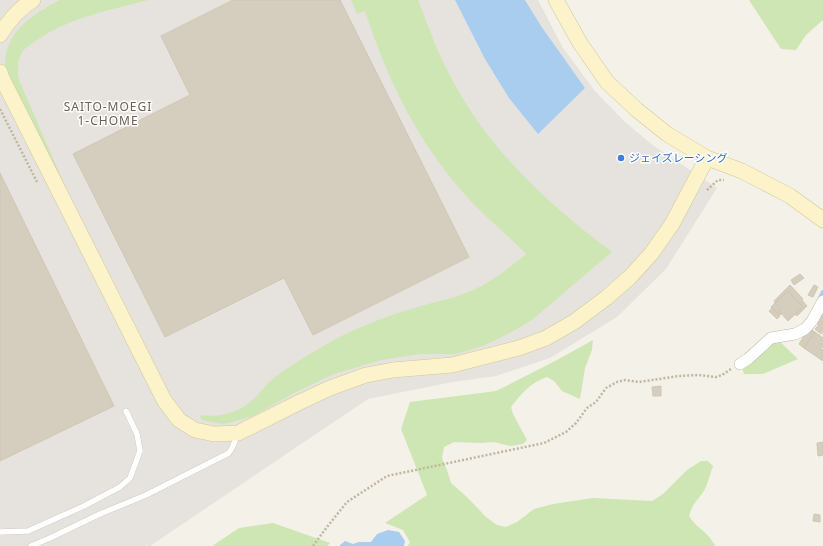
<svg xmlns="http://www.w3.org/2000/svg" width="823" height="546" font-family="'Noto Sans','Noto Sans JP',sans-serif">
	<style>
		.industrial { fill: #e6e3de }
		.green { fill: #cde6b4 }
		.water { fill: #a8cdee }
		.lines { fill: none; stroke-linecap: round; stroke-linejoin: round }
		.stream { stroke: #a8cdee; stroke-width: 4 }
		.building { fill: #d5cebf; stroke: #d0c6b2 }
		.lane-casing { stroke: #bfb9ac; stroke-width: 6 }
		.street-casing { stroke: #bfb9ac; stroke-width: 12 }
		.secondary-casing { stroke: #d2c69a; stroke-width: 16 }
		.path { stroke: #c0b69e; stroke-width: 2.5; stroke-dasharray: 2 2; stroke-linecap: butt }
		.lane { stroke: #fff; stroke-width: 5.5 }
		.street { stroke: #fff; stroke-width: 11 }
		.secondary { stroke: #fcf3cb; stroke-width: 15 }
		.shop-dot { fill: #3f7fe0; stroke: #fff; stroke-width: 1.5 }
		.labels { text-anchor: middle; stroke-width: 3; stroke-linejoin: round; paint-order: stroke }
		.shop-label { font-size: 11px; fill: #366cbe; stroke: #fff; text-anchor: start }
		.neighbourhood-label { font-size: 12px; letter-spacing: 1px; fill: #6a614f; stroke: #fff }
	</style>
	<rect width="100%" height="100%" fill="#f4f1e9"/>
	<path class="industrial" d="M0,0H538L563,48L595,91L626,123L654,146L717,188L666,269L617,317L550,358L496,376L453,382L368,399L150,546H0Z"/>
	<path class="green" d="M60,0H148C108,11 66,18 33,43C30,45 25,48 23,51C17,59 17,70 19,80L71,200L6,76C0,35 28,17 60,0Z
		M351,0H418C429,28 439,57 454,83C491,152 550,206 612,252L532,320L508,334L483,346L456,354H420L381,360L334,374L296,392L253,416L229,423L221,424L202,420L199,415C220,418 239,413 255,398C260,393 264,387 269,382C285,369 302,358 320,348C351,329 386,316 421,306C438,301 456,298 473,290C493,281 509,268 526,254C507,234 485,217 467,197C418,143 387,79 365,11L357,14Z
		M749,0H823V20L806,35L796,50L781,49Z
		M777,339L798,359L763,374H744L741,365Z
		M593,340L592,350L585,368L580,399L562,391L554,381L547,377C531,382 521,394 511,407L513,414L527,440L523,444L510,446L494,442L481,443L454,442L444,447L442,458L447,470L451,483L468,498L486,517L497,525L506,527L517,522L534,509L553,504L593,498L652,501L663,494L687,470L701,461H708L713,466C710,474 708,483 704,491C697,501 693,503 689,516C697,529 708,531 715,546H408L410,542L403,530L385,523L427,495L401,429L410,402L496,391L557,360Z
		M273,523L330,543L328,546H212L239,528Z"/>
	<path class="water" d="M455,0H525L541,26L585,88L538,134L509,98L485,59Z
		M388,530L399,532L405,541L404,546H339L345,541L353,544L359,542H371L377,534Z"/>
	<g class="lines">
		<path class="stream" d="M819,300L823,292"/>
	</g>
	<path class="building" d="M233,0H340L469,257L313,335L284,278L165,337L73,154L190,95L161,36Z
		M0,173L114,406L0,461Z
		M800,274L804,278L794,285L791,280Z
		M790,285L803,299L802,300L807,306L797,316L795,314L803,307L788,291L775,303L774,301Z
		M814,285L818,287L813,297L808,295Z
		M788,291L803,307L788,321L779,311L781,309L775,303Z
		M775,303L781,309L779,311L782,313L780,315L771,307Z
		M772,308L780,316L777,319L769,311Z
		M823,312V331L821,334L815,329L819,325L816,323Z
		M809,328L815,332L804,348L799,344Z
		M815,332L823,338V346L821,349L823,350V361L804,348Z
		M661,386V396H653L652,387Z
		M823,442V455L818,456L817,443Z
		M814,514L820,515V522L813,521Z"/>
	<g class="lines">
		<defs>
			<path id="lane" d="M0,532L28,531L84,506L120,487L130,478L140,451L137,434L126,411
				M31,546L50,538L100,514L146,495L229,453L233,446L237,435"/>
			<path id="street" d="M740,364L748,359L771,338L795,334L805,329L812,321L823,301"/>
			<path id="secondary" d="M556,0L580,43L607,82L637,110L667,134L707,158L742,171L790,196L823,220
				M0,35C9,20 18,9 33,0
				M0,72L2,78L164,400L179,420L195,430L214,434L238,433L300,402L330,388L366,375L393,370L452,365L519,348L546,338L574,322L606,298L630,277L651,254L672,224L707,158"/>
		</defs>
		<use href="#lane" class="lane-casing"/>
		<use href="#street" class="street-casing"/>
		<use href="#secondary" class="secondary-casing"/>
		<path class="path" d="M0,109L37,182
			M707,190L718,180H724
			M313,546L327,527L347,502L387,476L544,443L566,432L576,423L587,408L596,402L606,388L617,382L625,380L639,382L679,376L698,375L716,377L722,375L731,369"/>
		<use href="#lane" class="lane"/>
		<use href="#street" class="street"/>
		<use href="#secondary" class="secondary"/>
	</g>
	<circle class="shop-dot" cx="621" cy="158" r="4"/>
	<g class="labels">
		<g class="shop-label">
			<text x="629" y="162">ジェイズレーシング</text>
		</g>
		<g class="neighbourhood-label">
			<text x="108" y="111">SAITO-MOEGI<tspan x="108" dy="14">1-CHOME</tspan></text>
		</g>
	</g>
</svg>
